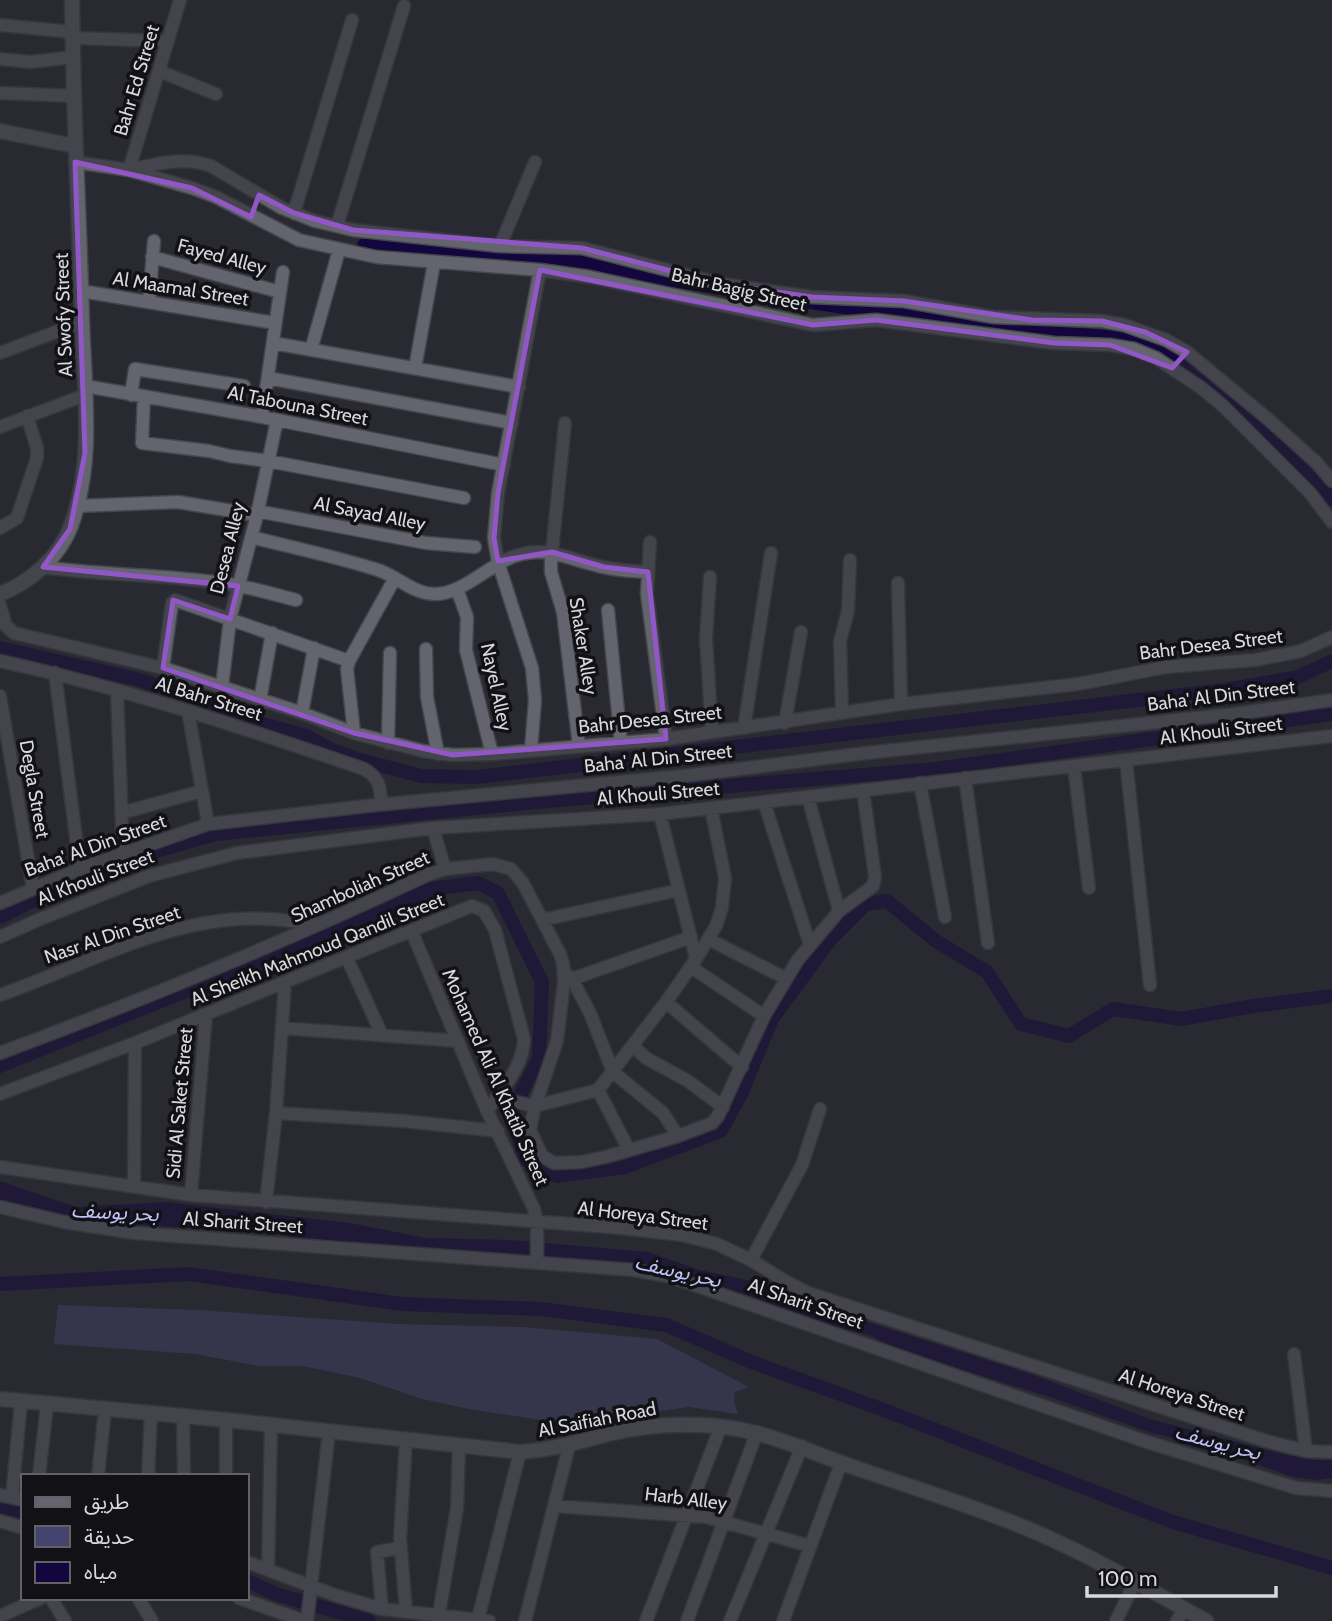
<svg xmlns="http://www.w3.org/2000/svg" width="1332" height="1621" font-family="Cabin,'Noto Sans Arabic',sans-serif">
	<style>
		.green { fill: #43436e }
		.water { fill: #13063f }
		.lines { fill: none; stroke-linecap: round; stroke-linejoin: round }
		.canal { stroke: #13063f; stroke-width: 14 }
		.minor-casing { stroke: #45464c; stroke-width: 15 }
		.tertiary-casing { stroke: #45464c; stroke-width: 17 }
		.minor { stroke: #64646e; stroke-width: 12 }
		.tertiary { stroke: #64646e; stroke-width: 14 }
		.marked { fill: none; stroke: #9257c7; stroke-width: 5; stroke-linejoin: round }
		.labels { text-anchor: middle; stroke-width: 7; stroke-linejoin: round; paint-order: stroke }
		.street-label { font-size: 19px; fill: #d8d9de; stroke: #121216 }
		.water-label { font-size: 21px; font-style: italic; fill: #c1c2fa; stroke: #121216 }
	</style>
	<rect width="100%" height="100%" fill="#292931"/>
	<path class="green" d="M58,1305L198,1310L399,1324L523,1327L657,1339L749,1387L735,1392L734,1402L738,1414L689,1407L595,1420L549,1421L474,1410L422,1399L360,1378L303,1366H259L195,1354L54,1344Z"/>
	<path class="water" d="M0,1181L76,1207L166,1202L350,1223L426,1238L511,1240L648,1252L700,1270L770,1285L817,1306L1031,1374L1150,1419L1282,1454L1313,1460H1332V1478L1317,1480L1293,1477L1208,1447L1149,1432L1053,1398L895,1349L870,1335L806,1321L686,1275L492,1252L413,1253L323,1245L274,1233L106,1223L55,1217L0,1201Z"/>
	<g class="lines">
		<path class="canal" d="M364,245L581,261L641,275L711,286
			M804,301L865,310L937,317L1032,332L1124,338L1166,352L1219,388L1332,499
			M0,648L136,679L200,699L253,721L306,736L330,749L357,759L421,776L477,777L1224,690L1298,677L1332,661
			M0,917L68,883L150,853L215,834L547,801L935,769L1332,714
			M0,1066L268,958L430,889L478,883L498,893L542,982L539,1058L512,1111L524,1159L557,1176L625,1167L721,1131L742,1092L772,1019L830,940L866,904L887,901L936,941L987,972L1021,1024L1069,1036L1113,1009L1182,1019L1253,1006L1332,996
			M0,1284L189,1274L402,1304L541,1309L666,1325L754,1363L884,1410L1173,1522L1332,1568
			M0,1507L23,1511
			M247,1581L276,1594L369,1621"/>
		<defs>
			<path id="minor" d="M180,0L129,170C157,164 182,156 211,166L282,208L315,221L353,230L500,246L582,248L722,284L812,297L904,301L994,317L1102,321L1124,325L1166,340L1187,352L1268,419L1316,462L1332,481
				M0,25L72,32
				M72,38L168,41
				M0,59L30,62L73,57
				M159,71L216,94
				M0,93L74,96
				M75,162L129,170L192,188L216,197L299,240L376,257L540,270L590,277L813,325L876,320L1054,343L1110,345L1134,349L1156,358L1200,387L1222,405L1311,494L1332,522
				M294,213L352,20
				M337,226L404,6
				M500,246L535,162
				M152,257L280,292
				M81,291L275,323
				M149,302L154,241
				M273,343L519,387
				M311,350L339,250
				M0,353L82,322
				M415,368L434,263
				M268,378L512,423
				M85,386L262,417L504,465
				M131,395L135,369L244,386
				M144,397L142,443L209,451L230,456L268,461L464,498
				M262,417L283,272
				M0,427L85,395
				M77,506L178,502L257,515
				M257,511L426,543L475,547
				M0,528L17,518L37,458V448L27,416
				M251,537C294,548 338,557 381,571C399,578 414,594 435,594C465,594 491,561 522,554C549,547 569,559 595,565C612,570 630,571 648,572
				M650,542L647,594L666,739
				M551,552V572L563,612L579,746
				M552,552L565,423
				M43,567C97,575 152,574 206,581C237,584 266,592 296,600
				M710,577L706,639L712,732
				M898,583L901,704
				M457,589L467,617L466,650L492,754
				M0,605L6,626L14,633L163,668L302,713L354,733L423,751L453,755L492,754L666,739L901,704L1078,684L1166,667L1255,660L1301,651L1332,637
				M608,610L621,743
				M426,649L427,697L438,754
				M0,661C124,688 244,728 364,769C379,777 381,788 381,804
				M163,668L172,603L175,600L349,661
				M55,673L80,869
				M222,687L230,619L257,515L277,420
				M117,690L123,853
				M0,696L33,888
				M260,700L272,633
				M188,711L208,824
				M842,712L840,641L848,611L850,560
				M302,713L314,648
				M785,723L801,632
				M744,728L771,553
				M354,733L347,669L349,661L395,578
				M388,743L390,653
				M531,750L535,700L532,668L498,562L494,538L498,493L540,270
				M1126,760L1150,985
				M1074,766L1089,888
				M965,778L988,943
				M920,783L945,917
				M808,797L839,911
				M764,802L810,945
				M121,813L202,791
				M660,814L696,959
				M433,828L445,869
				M0,903L80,869L208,824L375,805L692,775L866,753L1234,714L1332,700
				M542,920L679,890
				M412,932L487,1111L534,1209L537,1222V1263
				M0,937L38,920L149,876L237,853L433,828L660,814L1332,736
				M708,939L785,978
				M347,958L382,1035
				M691,967L764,1016
				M565,973L572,979L590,1013L613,1072L663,1113L678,1136
				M572,979L691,937
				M0,995C78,968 155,924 239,919C266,917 292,921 319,924
				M666,1002L742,1067
				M282,1028L458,1041
				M633,1046L646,1058L688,1081L723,1107
				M0,1053C145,999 287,941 427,875L445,869L493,864L511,869L523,883L560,954L563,963L564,982L557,1041L535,1106L530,1130L542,1156L554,1163L581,1162L605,1157L678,1136L712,1123L718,1116L764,1016L797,961L839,911L873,886L875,877L863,790
				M598,1090L629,1150
				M0,1094L135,1043L472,906L484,911L495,930L524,1039C523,1067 502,1089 487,1111
				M496,1098L535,1106L598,1090L666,1002L696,959L716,926L722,908L725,878L711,808
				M276,1113L404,1121L498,1131
				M0,1167L191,1195L622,1228L682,1235L717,1244L751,1260L785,1281L808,1293L1266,1441L1306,1451L1332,1452
				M134,1187L135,1043
				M191,1195L206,1015
				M266,1202L276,1113L285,983
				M0,1207L64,1222L134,1233L633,1270L668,1276L1147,1442L1296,1488L1332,1491
				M751,1260L802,1165L820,1109
				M1294,1354L1306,1451
				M183,1416L184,1476
				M39,1476L47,1404
				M98,1476L105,1409
				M148,1476L151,1413
				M226,1476V1420
				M0,1495L23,1500
				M12,1497L21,1402
				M554,1506L706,1517L810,1546
				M0,1521L23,1528
				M247,1562L335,1595L382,1609L489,1621
				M268,1570L271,1425
				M51,1598L65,1621
				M138,1598L152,1621
				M239,1598L304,1621
				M382,1609L377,1552L400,1548
				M406,1612L400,1538L406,1440
				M439,1614L457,1508L459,1447
				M0,1616L41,1598
				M478,1619L520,1452
				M307,1621L329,1432
				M525,1621L569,1446
				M646,1621L721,1426
				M687,1621L757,1432
				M730,1621L802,1446
				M783,1621L841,1463
				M1116,1621L1135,1582
				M1177,1621L1184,1609"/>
			<path id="tertiary" d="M0,131L75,146
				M0,594C31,582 59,557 71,526C95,459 84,389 82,320C79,213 73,107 72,0
				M0,1399L226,1420L520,1452C551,1450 578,1442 608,1434C637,1427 668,1424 698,1425C757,1426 801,1449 856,1468C911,1487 967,1504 1021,1526C1085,1552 1146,1588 1206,1621"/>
		</defs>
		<use href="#minor" class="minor-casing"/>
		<use href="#tertiary" class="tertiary-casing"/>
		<use href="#minor" class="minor"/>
		<use href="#tertiary" class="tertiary"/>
	</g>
	<path d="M0 0H1332V1621H0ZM75,162L192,188L251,217L259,195L294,213L353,230L582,248L722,284L812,297L904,301L1032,320L1102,321L1145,332L1187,352L1172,368L1110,345L1054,343L876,320L813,325L540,270L498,493L494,538L498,561L552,552L604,567L648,572L666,739L453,755L354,733L163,668L173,600L230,619L238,586L43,567L70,529L85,453Z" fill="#292931" fill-opacity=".55" fill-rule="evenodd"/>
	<path class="marked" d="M75,162L192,188L251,217L259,195L294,213L353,230L582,248L722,284L812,297L904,301L1032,320L1102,321L1145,332L1187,352L1172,368L1110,345L1054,343L876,320L813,325L540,270L498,493L494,538L498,561L552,552L604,567L648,572L666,739L453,755L354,733L163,668L173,600L230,619L238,586L43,567L70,529L85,453Z"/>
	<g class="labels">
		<g class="street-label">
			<text transform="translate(136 80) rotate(-73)" y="7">Bahr Ed Street</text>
			<text transform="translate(222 256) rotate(15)" y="7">Fayed Alley</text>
			<text transform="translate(181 288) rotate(9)" y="7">Al Maamal Street</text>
			<text transform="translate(739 289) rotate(13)" y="7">Bahr Bagig Street</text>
			<text transform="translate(63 315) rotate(-92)" y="7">Al Swofy Street</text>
			<text transform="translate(298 405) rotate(11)" y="7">Al Tabouna Street</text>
			<text transform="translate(370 513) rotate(11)" y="7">Al Sayad Alley</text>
			<text transform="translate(227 548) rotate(-76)" y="7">Desea Alley</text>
			<text transform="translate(1211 644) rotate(-7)" y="7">Bahr Desea Street</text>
			<text transform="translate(584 646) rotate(81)" y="7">Shaker Alley</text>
			<text transform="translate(497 687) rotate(78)" y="7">Nayel Alley</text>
			<text transform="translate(1221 695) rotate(-7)" y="7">Baha' Al Din Street</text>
			<text transform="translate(209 698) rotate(17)" y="7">Al Bahr Street</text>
			<text transform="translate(650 719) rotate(-6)" y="7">Bahr Desea Street</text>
			<text transform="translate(1221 730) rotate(-7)" y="7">Al Khouli Street</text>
			<text transform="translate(658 758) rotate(-6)" y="7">Baha' Al Din Street</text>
			<text transform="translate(35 789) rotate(80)" y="7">Degla Street</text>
			<text transform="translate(658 793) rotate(-5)" y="7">Al Khouli Street</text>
			<text transform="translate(95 845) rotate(-20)" y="7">Baha' Al Din Street</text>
			<text transform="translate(95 877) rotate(-21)" y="7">Al Khouli Street</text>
			<text transform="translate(360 886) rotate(-24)" y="7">Shamboliah Street</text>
			<text transform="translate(112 934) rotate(-19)" y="7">Nasr Al Din Street</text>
			<text transform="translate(317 949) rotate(-22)" y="7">Al Sheikh Mahmoud Qandil Street</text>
			<text transform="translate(496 1077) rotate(66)" y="7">Mohamed Ali Al Khatib Street</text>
			<text transform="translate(179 1103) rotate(-85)" y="7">Sidi Al Saket Street</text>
			<text transform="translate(643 1215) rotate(7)" y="7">Al Horeya Street</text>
			<text transform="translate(243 1222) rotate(4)" y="7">Al Sharit Street</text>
			<text transform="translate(806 1303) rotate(19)" y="7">Al Sharit Street</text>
			<text transform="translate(1182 1394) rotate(18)" y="7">Al Horeya Street</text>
			<text transform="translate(597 1419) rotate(-11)" y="7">Al Saifiah Road</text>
			<text transform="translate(686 1498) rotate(7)" y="7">Harb Alley</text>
		</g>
		<g class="water-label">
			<text transform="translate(115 1212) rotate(3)" y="7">بحر يوسف</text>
			<text transform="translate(678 1271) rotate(13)" y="7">بحر يوسف</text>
			<text transform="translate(1218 1442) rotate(15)" y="7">بحر يوسف</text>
		</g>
	</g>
	<rect x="21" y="1474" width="228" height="126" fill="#121216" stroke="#616266" stroke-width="2"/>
	<rect x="35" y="1497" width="35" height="10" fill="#64646e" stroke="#616266" stroke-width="2"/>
	<text x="84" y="1509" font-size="21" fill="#d8d9de">طريق</text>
	<rect x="35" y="1526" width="35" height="21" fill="#43436e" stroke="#616266" stroke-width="2"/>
	<text x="84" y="1544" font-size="21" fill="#d8d9de">حديقة</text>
	<rect x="35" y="1562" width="35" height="21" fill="#13063f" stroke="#616266" stroke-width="2"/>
	<text x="84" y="1579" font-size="21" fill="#d8d9de">مياه</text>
	<path d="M1087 1586v10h189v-10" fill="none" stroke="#d8d9de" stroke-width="3.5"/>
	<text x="1098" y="1586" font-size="21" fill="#d8d9de" stroke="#121216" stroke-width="5" paint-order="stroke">100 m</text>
</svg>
